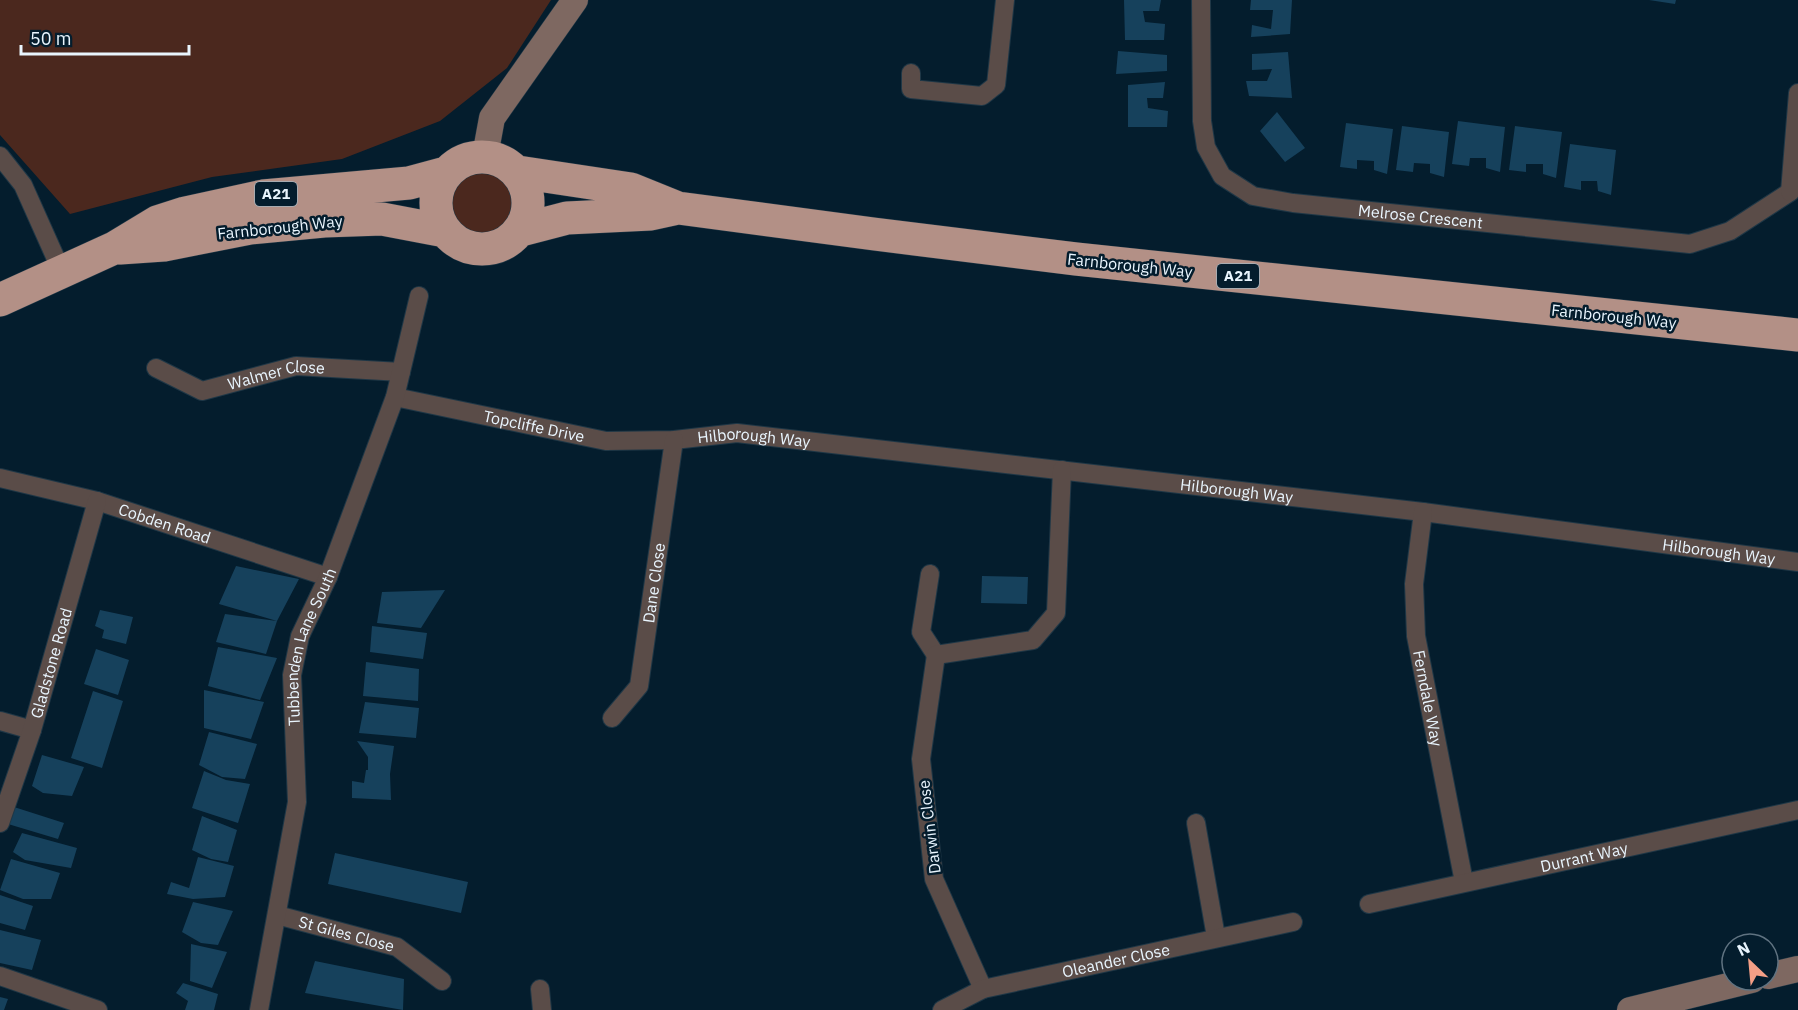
<svg xmlns="http://www.w3.org/2000/svg" width="1798" height="1010" font-family="'IBM Plex Sans',sans-serif">
	<style>
		.green { fill: #4b281e }
		.building { fill: #16415c }
		.lines { fill: none; stroke-linecap: round; stroke-linejoin: round }
		.street-casing { stroke: #1f3746; stroke-width: 20 }
		.secondary-casing { stroke: #1f3746; stroke-width: 27 }
		.highway-casing { stroke: #1f3746; stroke-width: 34 }
		.street { stroke: #5a4c48; stroke-width: 18 }
		.secondary { stroke: #7e6861; stroke-width: 26 }
		.highway { stroke: #b39086; stroke-width: 33 }
		.labels { text-anchor: middle; stroke-width: 5; stroke-linejoin: round; paint-order: stroke }
		.shield { fill: #041d2d; stroke: #a4b4bf; stroke-width: 1.5 }
		.shield-label { font-size: 15px; font-weight: bold; fill: #e9f5fe }
		.street-label { font-size: 16px; fill: #e9f5fe; stroke: #041d2d }
	</style>
	<rect width="100%" height="100%" fill="#041d2d"/>
	<path class="green" d="M0,0H551L507,68L440,121L342,159L212,177L70,214L0,135Z
		M450 202a32 32 0 1 1 64 0a32 32 0 1 1-64 0Z"/>
	<path class="building" d="M1124,0H1161L1159,11H1143L1145,22L1165,24L1164,40H1125Z
		M1251,0H1292L1290,34L1251,37L1252,25L1271,29L1273,10H1250Z
		M1649,0H1676L1675,4Z
		M1118,51L1167,55V71L1116,74Z
		M1288,52L1292,98L1249,96L1246,81H1267L1272,69L1252,70V54Z
		M1165,82L1163,98H1147L1148,108L1168,111L1167,127H1128V85Z
		M1277,112L1305,148L1285,162L1260,131Z
		M1458,121L1505,127L1500,172L1486,168V158H1470L1469,166L1452,164Z
		M1346,123L1393,129L1387,174L1374,170V161L1357,160V169L1340,167Z
		M1402,126L1449,132L1444,177L1430,173V164L1414,163L1413,172L1396,170Z
		M1515,126L1562,132L1556,178L1543,174V164H1526V172L1509,170Z
		M1570,144L1616,150L1611,195L1598,191L1597,181H1581V190L1564,187Z
		M236,566L299,579L277,621L266,654L216,642L225,614L277,621L219,604Z
		M982,576L1028,577L1027,604L981,603Z
		M445,590L421,628L377,623L382,592Z
		M100,610L133,617L126,644L102,638L104,630L95,626Z
		M372,626L427,633L423,659L370,652Z
		M218,647L277,658L260,700L208,686Z
		M96,649L129,660L118,695L84,684Z
		M366,662L419,669L418,701L363,696Z
		M204,690L264,702L251,739L204,728Z
		M93,691L123,701L102,768L71,758Z
		M365,702L419,708L416,738L359,733Z
		M209,732L257,744L245,779L222,777L199,765Z
		M357,741L394,746L390,774L391,800L352,798V781L364,783L366,770H368V757Z
		M42,755L84,767L72,796L43,793L32,786Z
		M204,771L226,780L250,784L238,823L192,808Z
		M14,807L64,823L58,839L8,824Z
		M202,816L237,830L228,862L211,859L192,850Z
		M22,833L77,848L71,868L25,860L13,852Z
		M335,853L468,882L461,913L328,884Z
		M198,857L234,866L225,897L193,899L167,894L171,882L189,888Z
		M11,859L60,873L51,899H23L0,890Z
		M0,895L33,906L25,930L0,923Z
		M193,902L233,911L218,945L201,943L182,932Z
		M0,930L41,940L32,970L0,963Z
		M191,944L227,952L212,988L190,981Z
		M315,961L404,979L403,1010L305,993Z
		M183,983L218,994L214,1010H185L188,1001L176,993Z
		M0,997L8,999L4,1010H0Z"/>
	<g class="lines">
		<defs>
			<g id="street">
				<path id="s1" d="M1201,0L1202,121L1206,147L1222,176L1253,196L1293,203L1690,244L1730,231L1790,192"/>
				<path d="M911,73V89L982,96L996,85L1005,0"/>
				<path d="M0,156L23,185L61,270"/>
				<path d="M1790,192L1798,93"/>
				<path id="s2" d="M156,368L202,391L296,366L401,372"/>
				<path id="s3" d="M395,397L606,441L674,440L737,433L1423,512L1798,562"/>
				<path id="s4" d="M0,478L97,501L328,577"/>
				<path id="s5" d="M1423,512L1414,584L1416,636L1464,882"/>
				<path d="M930,574L921,632L936,655"/>
				<path id="s6" d="M612,718L639,686L674,440"/>
				<path d="M0,721L32,730"/>
				<path id="s7" d="M0,823L32,730L97,501"/>
				<path d="M1196,823L1216,937"/>
				<path id="s8" d="M1369,904L1798,810"/>
				<path id="s9" d="M277,915L397,947L442,981"/>
				<path d="M0,976L98,1010"/>
				<path d="M540,989L542,1010"/>
				<path d="M983,989L934,879L921,759L936,655L1033,640L1056,613L1062,470"/>
				<path id="s10" d="M259,1010L297,802L292,675L300,636L328,577L395,397L419,296"/>
				<path id="s11" d="M942,1010L983,989L1293,922"/>
			</g>
			<path id="secondary" d="M485,156L492,118L575,0
				M1768,976L1798,969
				M1630,1010L1752,980"/>
			<path id="highway" d="M436 203a46 46 0 1 1 92 0a46 46 0 1 1-92 0Z
				M518,172L631,189L678,208L874,234L1076,259L1798,335
				M521,230L567,218L651,214L674,209
				M120,248L164,245L250,228L324,221L382,219L445,231
				M0,300L114,248L157,222L185,213L263,196L409,183L446,173"/>
		</defs>
		<use href="#street" class="street-casing"/>
		<use href="#secondary" class="secondary-casing"/>
		<use href="#highway" class="highway-casing"/>
		<use href="#street" class="street"/>
		<use href="#secondary" class="secondary"/>
		<use href="#highway" class="highway"/>
	</g>
	<g class="labels">
		<g class="shield">
			<rect x="255" y="182" width="42" height="24" rx="4.5"/>
			<rect x="1217" y="264" width="42" height="24" rx="4.5"/>
		</g>
		<g class="shield-label">
			<text x="276" y="199">A21</text>
			<text x="1238" y="281">A21</text>
		</g>
		<g class="street-label">
			<text dy="6" stroke="none"><textPath href="#s1" startOffset="386">Melrose Crescent</textPath></text>
			<text transform="translate(280 227) rotate(-6)" y="6">Farnborough Way</text>
			<text transform="translate(1130 265) rotate(6)" y="6">Farnborough Way</text>
			<text transform="translate(1614 316) rotate(6)" y="6">Farnborough Way</text>
			<text dy="6" stroke="none"><textPath href="#s2" startOffset="128">Walmer Close</textPath></text>
			<text dy="6" stroke="none"><textPath href="#s3" startOffset="142">Topcliffe Drive</textPath></text>
			<text dy="6" stroke="none"><textPath href="#s3" startOffset="364">Hilborough Way</textPath></text>
			<text dy="6" stroke="none"><textPath href="#s3" startOffset="850">Hilborough Way</textPath></text>
			<text dy="6" stroke="none"><textPath href="#s4" startOffset="171">Cobden Road</textPath></text>
			<text dy="6" stroke="none"><textPath href="#s3" startOffset="1336">Hilborough Way</textPath></text>
			<text dy="6" stroke="none"><textPath href="#s6" startOffset="146">Dane Close</textPath></text>
			<text dy="6" stroke="none"><textPath href="#s10" startOffset="370">Tubbenden Lane South</textPath></text>
			<text dy="6" stroke="none"><textPath href="#s7" startOffset="168">Gladstone Road</textPath></text>
			<text dy="6" stroke="none"><textPath href="#s5" startOffset="188">Ferndale Way</textPath></text>
			<text transform="translate(929 827) rotate(-97)" y="6">Darwin Close</text>
			<text dy="6" stroke="none"><textPath href="#s8" startOffset="220">Durrant Way</textPath></text>
			<text dy="6" stroke="none"><textPath href="#s9" startOffset="72">St Giles Close</textPath></text>
			<text dy="6" stroke="none"><textPath href="#s11" startOffset="182">Oleander Close</textPath></text>
		</g>
	</g>
	<g transform="translate(1750 962) rotate(334)"><circle r="28" fill="#041d2d" stroke="#607381" stroke-width="1.5"/>
	<path d="M0-4.5L10 22L0 15L-10 22Z" fill="#f49f86"/>
	<text y="-9" font-size="16" font-weight="bold" text-anchor="middle" fill="#e9f5fe">N</text>
	</g>
	<path d="M21 45v9h168v-9" fill="none" stroke="#e9f5fe" stroke-width="3"/>
	<text x="30" y="45" font-size="18" fill="#e9f5fe" stroke="#041d2d" stroke-width="4.5" paint-order="stroke">50 m</text>
</svg>
